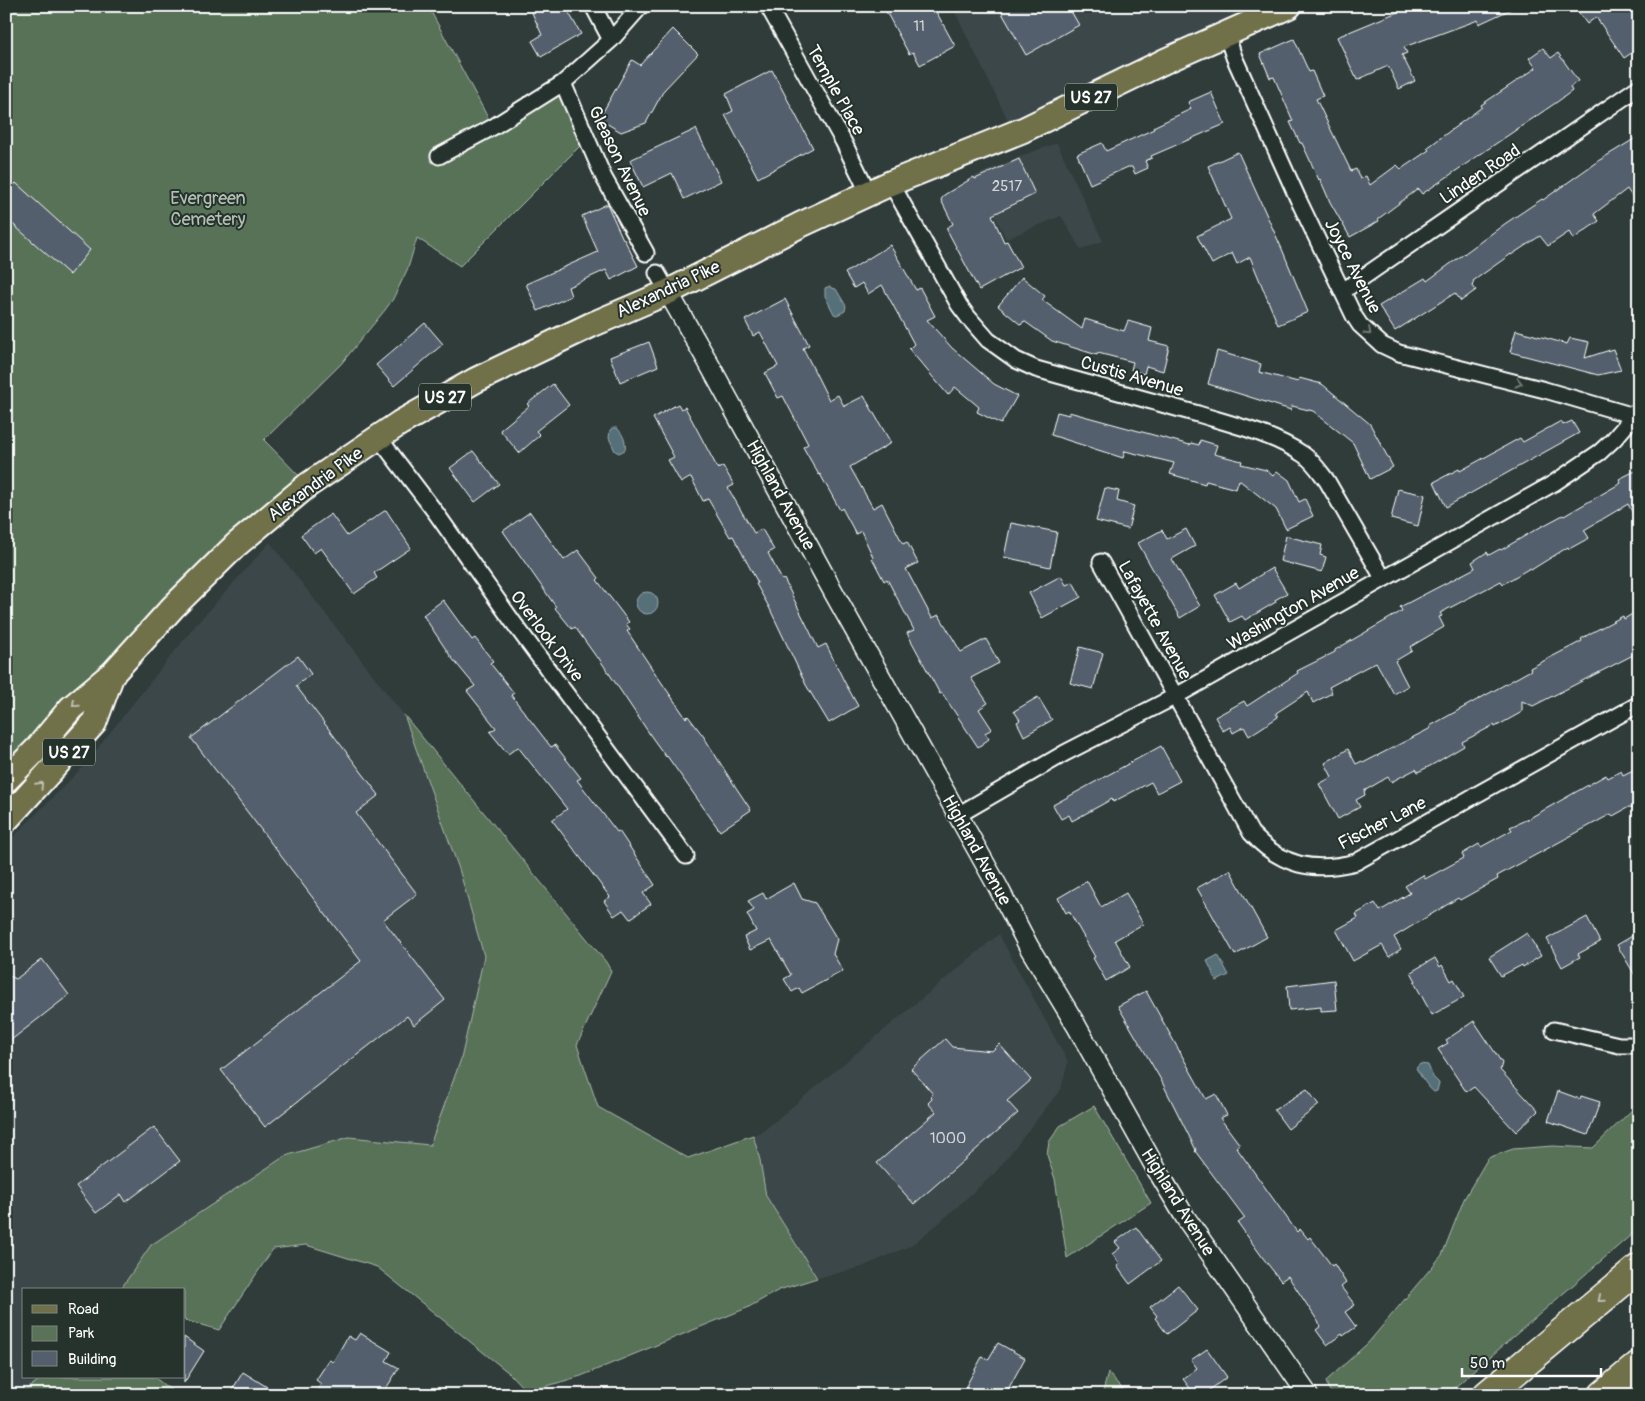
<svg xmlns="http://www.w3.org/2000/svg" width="1645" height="1401" font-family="Pangolin,sans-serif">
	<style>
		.built { fill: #3a4649 }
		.green { fill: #597258; stroke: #acb8ac }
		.water { fill: #566f79; stroke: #9aa9af }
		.building { fill: #535f6c; stroke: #fff }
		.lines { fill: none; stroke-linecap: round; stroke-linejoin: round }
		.minor-casing { stroke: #fff; stroke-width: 19 }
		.tertiary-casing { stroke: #fff; stroke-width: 22 }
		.primary-casing { stroke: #fff; stroke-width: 28 }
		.motorway-casing { stroke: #fff; stroke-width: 31 }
		.minor { stroke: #26332d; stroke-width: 15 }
		.tertiary { stroke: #26332d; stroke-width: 19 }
		.primary { stroke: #6f704a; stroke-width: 24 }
		.motorway { stroke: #6f704a; stroke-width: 28 }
		.oneway { stroke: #727a76 }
		.oneway2 { stroke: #bebfae }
		.labels { text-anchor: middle; stroke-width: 4; stroke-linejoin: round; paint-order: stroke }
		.number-label { font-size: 15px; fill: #d4d7da }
		.shield { fill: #26332d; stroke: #bec2c0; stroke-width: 1 }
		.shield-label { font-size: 16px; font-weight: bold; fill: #fff }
		.street-label { font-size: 18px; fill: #fff; stroke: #26332d }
		.park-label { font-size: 18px; fill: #b4c0b4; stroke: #26332d }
	</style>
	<rect width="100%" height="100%" fill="#2f3c3a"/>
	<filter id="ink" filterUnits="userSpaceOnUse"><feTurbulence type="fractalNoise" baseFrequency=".02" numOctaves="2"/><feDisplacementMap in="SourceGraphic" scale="10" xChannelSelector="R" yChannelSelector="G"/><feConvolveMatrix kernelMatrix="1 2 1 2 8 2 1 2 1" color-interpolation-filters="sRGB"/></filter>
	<g filter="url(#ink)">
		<path class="built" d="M952,6H1289L1014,133Z
			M1057,143L1103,241L1081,250L1061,216L1006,239L975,176L1026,154Z
			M270,542L404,715L459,869L484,956L461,1059L430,1145L349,1137L151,1245L120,1290H24V1377H43L19,1395H6V844L80,770L194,627Z
			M999,934L1068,1062L1061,1089L996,1172L938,1224L910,1246L862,1267L818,1278L766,1196L760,1160L753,1135L763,1131Z"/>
		<path class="green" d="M6,6H428L493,127L563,83L586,140L460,266L417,238L408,268L393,299L385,310L341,364L264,440L308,485L6,780Z
			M404,715L606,962L611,971L577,1045L598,1107L688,1158L753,1135L760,1160L766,1196L817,1278L779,1290L747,1308L581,1376L527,1392L509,1373L377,1267L306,1245L273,1249L219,1330L184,1320V1290H120L151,1245L285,1156L349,1137L430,1145L461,1059L484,956L459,869Z
			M1639,1103V1228L1446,1395H1333L1328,1388L1326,1381L1368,1343L1442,1255L1464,1199L1488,1158L1513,1149L1553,1146L1593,1148Z
			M1094,1106L1151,1203L1067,1258L1055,1179L1047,1155L1049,1142L1060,1126Z
			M1108,1373L1128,1395H1102Z
			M43,1377H154L177,1395H19Z"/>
		<path class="water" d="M830,286L831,288L836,289L846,306L845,311L837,315L834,314L825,296V288Z
			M613,428H617C622,433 627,442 625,450L619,453L615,451L609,438L610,430Z
			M636 603a11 11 0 1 1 22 0a11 11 0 1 1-22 0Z
			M1218,955L1229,975L1217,981L1207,961Z
			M1420,1064L1428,1065L1433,1077L1439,1083L1437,1091L1434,1092C1429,1089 1419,1074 1416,1068Z"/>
		<path class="building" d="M529,6H565L581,34L541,57L532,41L542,35Z
			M883,6H933L955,46L920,65L913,52L909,54Z
			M998,6H1068L1079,25L1026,55Z
			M1412,6H1518L1479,24L1478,20L1404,47L1407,53L1402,55L1415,81L1399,89L1388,66L1357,80L1337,37Z
			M1574,6H1639V48L1624,58L1596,17L1587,24Z
			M673,29L698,54L664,90L646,123L621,132L599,119L632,60L640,65Z
			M1294,39L1309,72L1312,71L1323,96L1316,99L1351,171L1356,169L1360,179L1366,176L1370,185L1397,165L1401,169L1429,150L1427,148L1482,107L1481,105L1536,68L1529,58L1543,48L1551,58L1558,53L1578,81L1570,87L1572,91L1557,102L1422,194L1418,189L1378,219L1379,221L1350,237L1330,202L1320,179L1319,180L1302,143H1300L1290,122L1293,121L1274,77L1270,78L1260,54Z
			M772,70L813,148L758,178L725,115L733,111L726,94Z
			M1211,92L1225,124L1151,156L1152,158L1145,161L1148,168L1135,174L1132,167H1128L1090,184L1077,154L1102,143L1106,151L1154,129L1153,127L1191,109L1188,102Z
			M696,129L721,181L684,199L672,173L643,187L630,160Z
			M1639,136V207L1627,189L1594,214L1599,221L1573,239L1569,232L1548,246L1540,236L1511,255V254L1473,281L1474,283L1472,285L1476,290L1461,301L1455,293L1395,331L1379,306L1425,278L1427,281L1506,223L1542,199L1543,200L1598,161Z
			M1238,152L1282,249L1308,312L1278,325L1250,257L1237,264L1232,253L1212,264L1197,236L1231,219L1208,166Z
			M1019,159L1035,194L992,215L1004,242L1007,241L1021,267L979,290L946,228L953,224L941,200L944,195L974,177L975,179Z
			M16,183L90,250L70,275L6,218V194Z
			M607,204L623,239H624L638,266L611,280L606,270L568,287L571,296L538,311L526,284L598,252L582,216Z
			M890,245L916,290L920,288L935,316L927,320L952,348L994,384L1017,396L1001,424L977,412L979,407L955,387L948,395L909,349L914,344L882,285L868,294L862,283L854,288L845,273Z
			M1022,277L1045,296L1042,300L1082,329L1085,319L1124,331L1128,321L1152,328L1149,341L1169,346L1163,371L1146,366L1144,374L1131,370L1133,362L1098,353L1097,355L1052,341L1024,321L1021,325L998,306Z
			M785,299L809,345L803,348L829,400L838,395L844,406L864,396L891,443L850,467L873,508L882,503L903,544L907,542L918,563L906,569L932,618L939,615L961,652L986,639L999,663L971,678L988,703L979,709L992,729L985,733L989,739L978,747L942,693L940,694L907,633L914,630L887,579L884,581L872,558L873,557L861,531L856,534L842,508L840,510L820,474L819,475L803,447L808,444L783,396L778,398L765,373L778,366L760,332L753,336L745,320Z
			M425,323L443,344L394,386L376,365Z
			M1516,330L1567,344L1570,338L1589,342L1585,358L1613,349L1621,370L1598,375L1510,352Z
			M649,342L658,366L620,382L610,357Z
			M1217,351L1261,364L1259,372L1298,382L1299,378L1322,384L1370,424L1393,467L1370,479L1353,443L1313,411L1292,406L1291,410L1208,384Z
			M553,384L569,405L536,431L540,435L519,453L500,430L529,406L527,404Z
			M678,404L681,409L685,407L718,469L723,466L734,485L728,488L754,533L762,529L774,550L768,553L782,580L784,579L818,648L826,644L844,681L858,706L829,723L806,685L769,607L756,584L758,583L733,536L730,537L708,499L703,501L691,477L681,483L668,460L674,457L653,418Z
			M1057,412L1069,415V412L1190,445L1191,443L1199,445L1200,440L1217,445L1214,454L1242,461L1241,464L1266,470L1273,476L1277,471L1289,480L1299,502L1305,499L1313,516L1286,529L1276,509L1239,480L1236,489L1206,481L1205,484L1170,474L1174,463L1125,451L1123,458L1051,435Z
			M1561,421L1563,425L1572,421L1579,433L1446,507L1434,482L1459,469L1460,471L1520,438L1523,442Z
			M473,451L499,484L475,502L450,468Z
			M1635,471L1639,479V525L1628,504L1584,530L1589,538L1569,549L1568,547L1531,570L1530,568L1503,584L1501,581L1440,613L1442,616L1439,617L1444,627L1410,647L1412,651L1395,661L1408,686L1394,694L1376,662L1329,687L1332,693L1313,703L1308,692L1276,713L1278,717L1249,736L1244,727L1233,733L1230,727L1223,731L1215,717L1244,701L1247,706L1298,673L1297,671L1335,652V650L1402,611L1400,607L1475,568L1472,562L1487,552L1489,555L1500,549L1501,550L1535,530L1563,515L1564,516L1621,483L1619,479Z
			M1105,488L1119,491L1117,501L1134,506L1128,529L1096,521Z
			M1398,489L1425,495L1418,526L1391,519Z
			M386,510L411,548L374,573L377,578L354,594L321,548L314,553L301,535L331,514L347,536Z
			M530,512L564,560L578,550L599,578L597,580L629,622L626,624L630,629L627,631L653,670L686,718L688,716L704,737L727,774L751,810L720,831L667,756L666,757L653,739L598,657L597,658L575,627L572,629L555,608L556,607L503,531Z
			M1011,523L1057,532L1050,567L1004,557Z
			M1186,529L1195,546L1172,559L1200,606L1180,618L1138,543L1162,530L1167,539Z
			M1286,536L1322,545L1320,555L1326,557L1322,572L1280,561Z
			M1272,568L1287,593L1275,600L1276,602L1245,620L1242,616L1230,622L1215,595L1236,583L1239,588Z
			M1061,576L1066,585L1073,582L1081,597L1042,618L1029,593Z
			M443,600L472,640L475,638L493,661L490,663L514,693L511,695L551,747L555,745L581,778L577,780L617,832L619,831L655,885L643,893L651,904L630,919L623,910L614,916L604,901L610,897L552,820L567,809L518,747L508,754L490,732L496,728L467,691L475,686L451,657L423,615Z
			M1639,610V652L1533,706L1522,701V712L1495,727L1494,725L1462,742L1464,746L1432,765L1418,772L1416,769L1391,782L1388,777L1364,791L1365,795L1356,800L1360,807L1338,819L1319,784L1332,777L1325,763L1348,749L1356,764L1362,761L1363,763L1431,728L1430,726L1531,670L1530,668L1582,641L1581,639L1591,633L1623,616L1624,619Z
			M1080,647L1103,653L1093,689L1070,683Z
			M298,656L311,674L296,686L379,795L356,813L417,894L383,920L445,1000L414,1025L407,1016L265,1127L221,1070L361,961L191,738Z
			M1038,697L1052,720L1024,736L1017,722L1020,720L1014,711Z
			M1161,746L1180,781L1157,793L1151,782L1113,802L1112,799L1072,821L1069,815L1061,819L1053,805Z
			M1639,767V802L1636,808L1629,807L1613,816L1611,814L1497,876L1498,879L1460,900L1458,898L1394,937L1401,949L1389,957L1382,945L1353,961L1336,930L1358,918L1356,914L1375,903L1380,911L1410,893L1405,886L1423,875L1425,879L1464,858L1462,854L1479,844L1481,847L1512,830L1510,827L1528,819L1606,775L1608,778L1621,771L1623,775Z
			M1230,870L1267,937L1235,955L1197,888Z
			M1087,881L1101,907L1126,893L1143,924L1115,940L1130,967L1106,981L1093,958L1095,957L1069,911L1066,913L1058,898Z
			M794,883L802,899L815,903L837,939L833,954L843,971L802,993L799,988L792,992L784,979L791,975L771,940L750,950L744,937L756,931L747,914L754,910L748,901L763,893L766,899Z
			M1587,917L1600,942L1578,954L1580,957L1562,967L1547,939Z
			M1639,932V982L1617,945Z
			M1527,933L1541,956L1523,967L1522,965L1501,976L1489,957Z
			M1435,958L1440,967L1442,965L1451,981L1454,979L1464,997L1432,1015L1414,982L1416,981L1411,972Z
			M42,959L69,995L6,1044V974L16,979Z
			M1334,980L1337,1010L1321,1011V1007L1289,1010L1287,986Z
			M1146,991L1206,1099L1216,1094L1227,1115L1220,1118L1240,1145L1236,1147L1297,1232L1300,1229L1308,1239L1310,1237L1332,1266L1334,1264L1346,1283L1341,1287L1355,1305L1345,1312L1356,1327L1343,1336L1342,1334L1327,1345L1316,1330L1321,1326L1288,1276L1281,1281L1263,1258L1238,1223L1245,1218L1195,1151L1196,1150L1161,1080L1118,1006Z
			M1474,1021L1502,1063L1500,1070L1538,1111L1516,1132L1474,1087L1468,1091L1465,1090L1438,1049L1448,1043L1446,1040Z
			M945,1039L952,1047L992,1051L999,1044L1031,1080L1007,1101L1018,1113L914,1204L877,1163L936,1112L928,1103L932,1099L931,1096L933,1094L911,1069Z
			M1307,1089L1319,1105L1288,1129L1274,1110Z
			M1558,1091L1580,1099L1581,1096L1600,1102L1588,1135L1548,1121Z
			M154,1127L180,1161L126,1202L121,1194L96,1213L76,1186Z
			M1136,1227L1161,1261L1130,1284L1121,1272L1117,1266L1120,1264L1112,1254L1120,1248L1115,1242Z
			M1178,1285L1198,1310L1167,1334L1155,1318L1157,1316L1150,1307Z
			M360,1333L391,1352L386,1361L399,1368L382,1395H314L321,1384L316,1380L329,1360L333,1362L348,1336L355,1340Z
			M184,1337L204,1351L184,1383Z
			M998,1343L1025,1358L1005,1395H961L982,1357L988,1360Z
			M1207,1349L1227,1377L1203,1395H1195L1183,1379L1197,1368L1191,1360Z
			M243,1372L280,1395H229Z"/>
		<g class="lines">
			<defs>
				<path id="minor" d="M593,6L611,40
					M768,6L843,141L869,194
					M1226,33L1234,57L1298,199L1354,316L1360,325L1382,345L1399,353L1545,390L1634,416
					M563,83L604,178L646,253
					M439,156L493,127L563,83L611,40L641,6
					M891,183L959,305L968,317L988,340L1016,360L1036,369C1090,384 1144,399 1198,414C1234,425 1273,434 1304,455C1314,462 1320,472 1327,481L1383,578
					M657,273L668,292
					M1343,291L1639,87
					M379,438L436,513L513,622L686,856
					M1101,562L1251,833C1281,866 1313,873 1356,862L1639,704
					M958,815L1065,753L1176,696L1554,483L1600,452L1614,439L1639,410
					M1554,1030L1619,1045H1639"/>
				<path id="tertiary" d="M668,292L708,362L834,593L998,887L1029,947L1076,1025L1154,1165L1185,1217L1308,1395"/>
				<path id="primary" d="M6,780L36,750L71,708L113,673L173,607L236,545L308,485L400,423L476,380L591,325L668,292L800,225L891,183L1023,130L1165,61L1289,6
					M6,820L94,723L112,674"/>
				<path id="motorway" d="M1487,1395L1639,1268
					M1603,1395L1639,1365"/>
			</defs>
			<use href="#minor" class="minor-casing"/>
			<use href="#tertiary" class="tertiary-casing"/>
			<use href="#primary" class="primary-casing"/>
			<use href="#motorway" class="motorway-casing"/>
			<use href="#minor" class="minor"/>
			<use href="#tertiary" class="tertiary"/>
			<use href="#primary" class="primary"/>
			<use href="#motorway" class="motorway"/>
		</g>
		<defs><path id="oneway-chevron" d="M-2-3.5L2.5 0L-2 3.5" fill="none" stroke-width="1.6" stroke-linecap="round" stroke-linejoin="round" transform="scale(1.25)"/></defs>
		<g class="oneway">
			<use href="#oneway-chevron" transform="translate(1368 332) rotate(43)"/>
			<use href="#oneway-chevron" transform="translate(1519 383) rotate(14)"/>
		</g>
		<g class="oneway2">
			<use href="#oneway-chevron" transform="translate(75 704) rotate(139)"/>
			<use href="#oneway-chevron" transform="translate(40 785) rotate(-47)"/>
			<use href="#oneway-chevron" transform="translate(1601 1299) rotate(140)"/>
		</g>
	</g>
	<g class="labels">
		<g class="number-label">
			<text x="919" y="31">11</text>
			<text x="1007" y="191">2517</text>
			<text x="948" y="1143">1000</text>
		</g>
		<g class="shield">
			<rect x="1065" y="83.5" width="52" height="27" rx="4"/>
			<rect x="419" y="383.5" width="52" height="27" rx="4"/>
			<rect x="43" y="738.5" width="52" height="27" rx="4"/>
		</g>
		<g class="shield-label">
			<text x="1091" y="103">US 27</text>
			<text x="445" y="403">US 27</text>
			<text x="69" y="758">US 27</text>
		</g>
		<g class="street-label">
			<text transform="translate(836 90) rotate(61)" y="6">Temple Place</text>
			<text transform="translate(620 161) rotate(64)" y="6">Gleason Avenue</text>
			<text transform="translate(1480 174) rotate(-34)" y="6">Linden Road</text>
			<text transform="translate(1353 266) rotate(63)" y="6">Joyce Avenue</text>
			<text transform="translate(668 289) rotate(-25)" y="6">Alexandria Pike</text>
			<text transform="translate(1132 376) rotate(16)" y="6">Custis Avenue</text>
			<text transform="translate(315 484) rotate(-36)" y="6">Alexandria Pike</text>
			<text transform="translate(781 495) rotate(61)" y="6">Highland Avenue</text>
			<text transform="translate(1293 608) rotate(-30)" y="6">Washington Avenue</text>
			<text transform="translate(1155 620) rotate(61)" y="6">Lafayette Avenue</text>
			<text transform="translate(547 636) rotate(53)" y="6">Overlook Drive</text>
			<text transform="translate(1382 823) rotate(-27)" y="6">Fischer Lane</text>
			<text transform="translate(977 850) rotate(61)" y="6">Highland Avenue</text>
			<text transform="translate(1178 1202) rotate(58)" y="6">Highland Avenue</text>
		</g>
		<g class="park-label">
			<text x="208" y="204">Evergreen<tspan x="208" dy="21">Cemetery</tspan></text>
		</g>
	</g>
	<rect width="1645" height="1401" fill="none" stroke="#26332d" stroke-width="25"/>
	<rect x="12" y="12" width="1620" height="1376" fill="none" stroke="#fff" stroke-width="2" filter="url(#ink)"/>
	<rect x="22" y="1288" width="162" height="90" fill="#26332d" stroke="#7d8581"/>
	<rect x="32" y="1305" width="25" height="8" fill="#6f704a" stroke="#7d8581"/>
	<text x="68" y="1314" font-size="15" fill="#ffffff">Road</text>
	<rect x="32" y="1326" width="25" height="15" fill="#597258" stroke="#7d8581"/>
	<text x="68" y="1338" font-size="15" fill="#ffffff">Park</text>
	<rect x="32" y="1351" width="25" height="15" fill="#535f6c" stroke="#7d8581"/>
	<text x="68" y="1364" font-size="15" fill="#ffffff">Building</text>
	<path d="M1462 1368v8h139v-8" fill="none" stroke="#ffffff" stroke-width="2.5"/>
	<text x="1470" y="1368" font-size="15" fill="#ffffff" stroke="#26332d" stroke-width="4" paint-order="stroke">50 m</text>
</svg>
